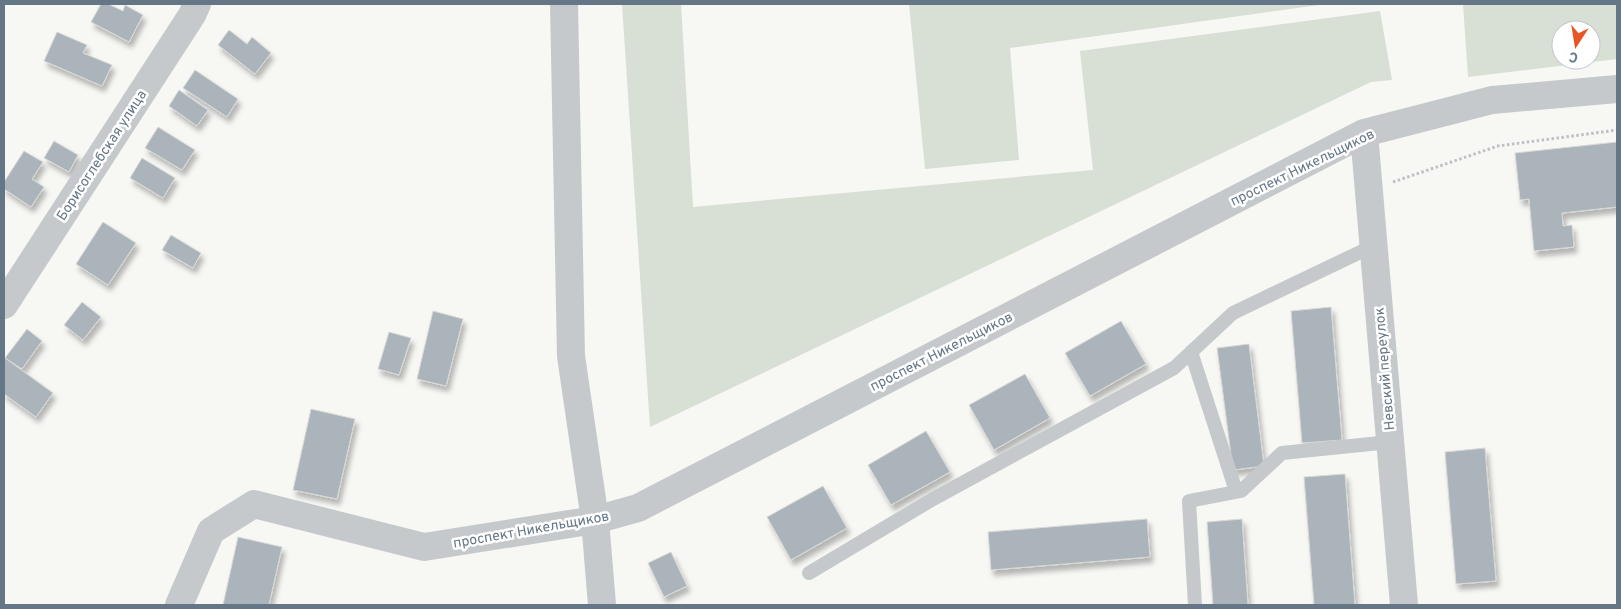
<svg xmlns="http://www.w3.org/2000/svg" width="1621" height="609" font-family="Overpass,sans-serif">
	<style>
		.green { fill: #d8dfd5; fill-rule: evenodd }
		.building { fill: #abb4ba; stroke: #d9d9d7; filter: url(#shadow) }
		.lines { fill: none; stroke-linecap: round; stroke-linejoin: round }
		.path { stroke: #bec1c3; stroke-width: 3; stroke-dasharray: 2.5 2.5; stroke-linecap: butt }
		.lane { stroke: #c5c9cc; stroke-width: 14 }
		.street { stroke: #c5c9cc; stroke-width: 28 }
		.labels { text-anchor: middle; stroke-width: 5; stroke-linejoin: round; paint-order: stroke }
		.street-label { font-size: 14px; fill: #657786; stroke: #fff }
	</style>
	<defs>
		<filter id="shadow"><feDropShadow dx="3" dy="5.5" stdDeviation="2.5" flood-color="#0004"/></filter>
	</defs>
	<rect width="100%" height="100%" fill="#f7f7f4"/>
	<path class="green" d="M622,4H681L693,207L1093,170L1080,51L1380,11L1392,80L1371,82L650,427Z
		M909,4H1326L1010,48L1019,160L925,169Z
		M1463,4H1617V59L1468,77ZM1561,30H1591V60H1561Z"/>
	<path class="building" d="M101,4H108L123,11L125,5L143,15L129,42L91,22Z
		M229,30L247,44L252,37L271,53L255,74L218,45Z
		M57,32L87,45L83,53L112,65L102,86L44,61Z
		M195,70L238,99L227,117L183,88Z
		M179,90L208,110L197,126L169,106Z
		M158,127L195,150L182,170L145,148Z
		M54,141L78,155L69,172L44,158Z
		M1617,142V207L1562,213L1563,226L1572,225L1574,247L1534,251L1529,199L1520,200L1515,153Z
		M24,151L43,162L32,179L44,187L31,207L4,189V182Z
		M142,158L175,178L163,198L130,178Z
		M103,222L136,243L108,285L76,264Z
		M171,235L201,253L193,268L162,250Z
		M82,302L101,317L83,340L64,325Z
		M1331,307L1342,440L1302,443L1291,311Z
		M433,311L463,319L446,386L417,379Z
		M1121,321L1146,364L1090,396L1065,353Z
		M27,329L42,341L22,369L5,358Z
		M389,332L411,338L399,375L378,369Z
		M1249,344L1264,466L1233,470L1217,348Z
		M5,358L53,393L36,417L4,394V361Z
		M1025,374L1050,418L994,450L969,405Z
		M311,409L355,419L337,499L293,490Z
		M926,431L950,472L891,505L868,465Z
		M1485,448L1496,581L1456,584L1445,452Z
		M1345,474L1355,605H1314L1304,477Z
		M823,486L847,528L791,560L767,517Z
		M1147,519L1150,557L991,570L988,532Z
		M1242,519L1248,605H1213L1207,522Z
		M238,537L282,547L269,605H223Z
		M671,552L687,586L664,597L648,563Z"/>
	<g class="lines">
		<path class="path" d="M1393,182L1498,146L1617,130"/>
		<path class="lane" d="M1191,352L1236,491
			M809,573L933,499L1174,368L1233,313L1373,246
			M1195,605L1189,501L1241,491L1282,453L1390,442"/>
		<path class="street" d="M564,4L571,356L595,520L602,605
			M1364,133L1404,605
			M4,305L192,15L197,4
			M179,605L211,531L254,504L424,547L595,520L638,508L1364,133L1492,100L1617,89"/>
	</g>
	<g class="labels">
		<g class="street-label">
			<text transform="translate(101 155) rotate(-57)" y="5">Борисоглебская улица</text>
			<text transform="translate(1302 167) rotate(-26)" y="5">проспект Никельщиков</text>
			<text transform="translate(941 351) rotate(-27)" y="5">проспект Никельщиков</text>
			<text transform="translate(1384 369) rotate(-95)" y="5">Невский переулок</text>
			<text transform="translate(531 529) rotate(-10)" y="5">проспект Никельщиков</text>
		</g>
	</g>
	<rect width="1621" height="609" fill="none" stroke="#657786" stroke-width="10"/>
	<g transform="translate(1576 45) rotate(192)"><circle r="24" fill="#ffffff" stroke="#c1c9cf"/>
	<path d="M0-4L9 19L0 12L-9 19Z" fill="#e85624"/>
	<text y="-8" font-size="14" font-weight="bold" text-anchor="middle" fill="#657786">С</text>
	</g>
</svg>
